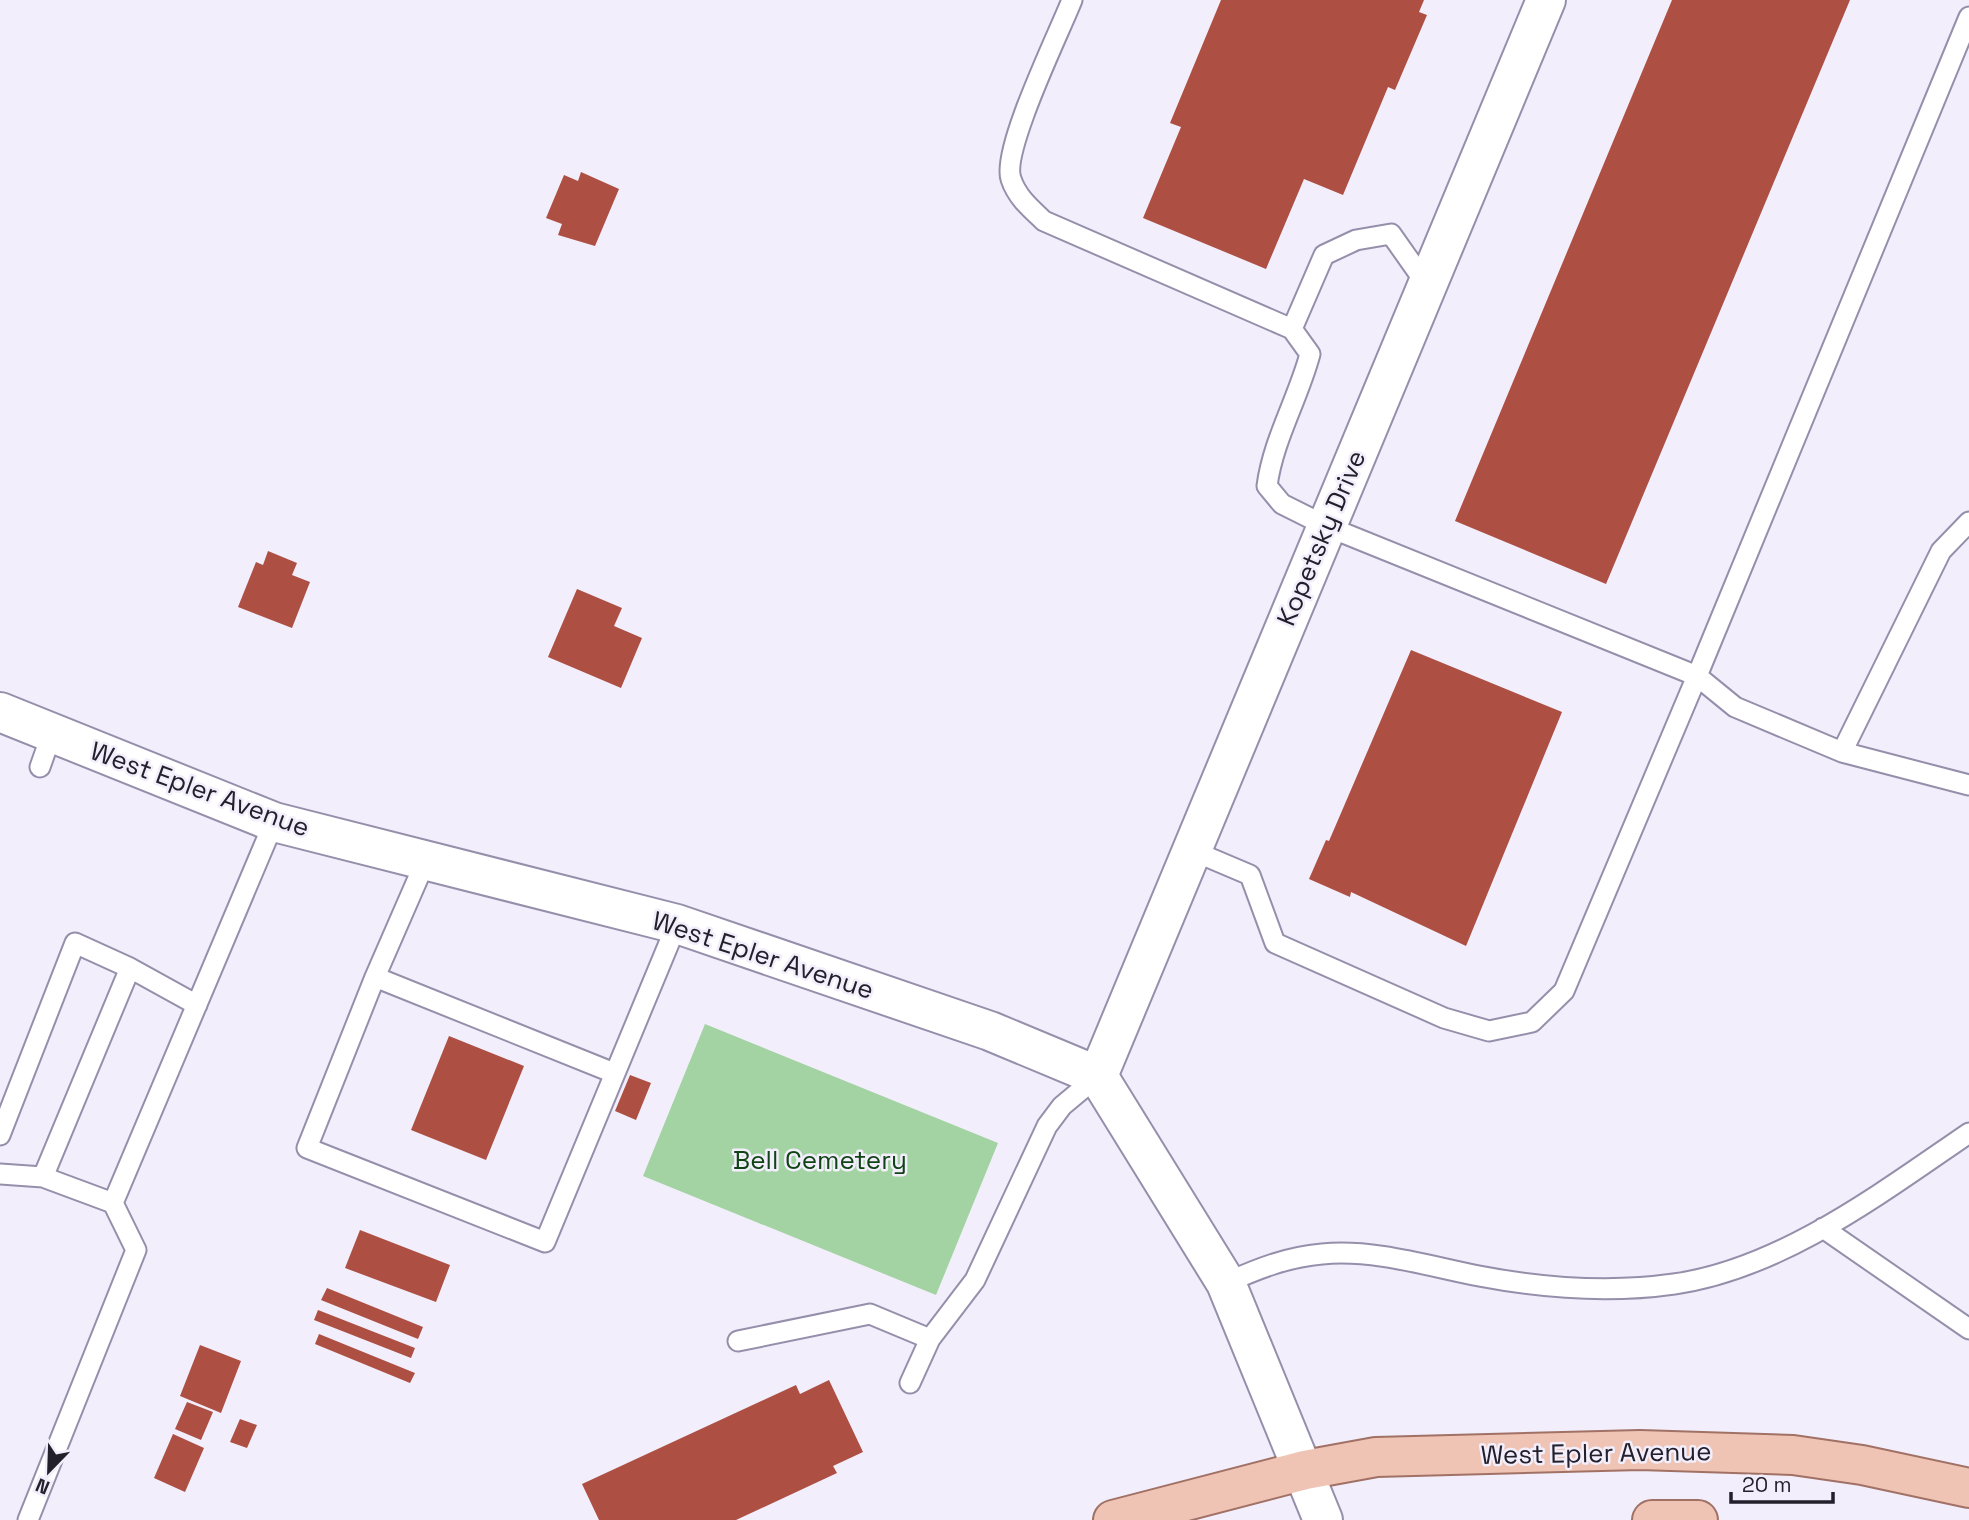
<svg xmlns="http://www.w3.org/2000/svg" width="1969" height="1520" font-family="'Space Grotesk',sans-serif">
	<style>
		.green { fill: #a3d3a2 }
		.building { fill: #ad4f43 }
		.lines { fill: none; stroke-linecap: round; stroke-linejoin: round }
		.service-casing { stroke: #968fab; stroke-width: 23 }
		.minor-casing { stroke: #968fab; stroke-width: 42 }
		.tertiary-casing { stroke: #968fab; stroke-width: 42 }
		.primary-casing { stroke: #a17165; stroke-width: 42 }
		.service { stroke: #fff; stroke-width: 19 }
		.minor { stroke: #fff; stroke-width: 38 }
		.tertiary { stroke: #fff; stroke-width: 38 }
		.primary { stroke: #efc4b5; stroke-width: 38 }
		.labels { text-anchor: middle; stroke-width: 5; stroke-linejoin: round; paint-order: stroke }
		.street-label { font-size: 26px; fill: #23202b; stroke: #f2eefb }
		.park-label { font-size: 26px; fill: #114415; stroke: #f2eefb }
	</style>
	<rect width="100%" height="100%" fill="#f2eefb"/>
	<path class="green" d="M705,1024L998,1143L936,1295L643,1176Z"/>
	<path class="building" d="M1221,0H1424L1419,12L1427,15L1395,90L1388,87L1343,195L1304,179L1266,269L1143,218L1181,127L1170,123Z
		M1672,0H1850L1606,584L1455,521Z
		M581,172L619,189L595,246L558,235L562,224L546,218L564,175L578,181Z
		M268,551L297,563L292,575L310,582L292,628L238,607L256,562L263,565Z
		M577,589L622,608L614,626L642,638L621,688L548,657Z
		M1411,650L1562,712L1466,946L1351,892L1350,897L1309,879L1326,840L1329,841Z
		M449,1036L524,1066L486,1160L411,1130Z
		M630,1075L651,1083L636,1120L615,1111Z
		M360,1230L450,1265L436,1302L345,1268Z
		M327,1288L423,1327L418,1339L321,1300Z
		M318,1310L415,1348L411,1358L314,1320Z
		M319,1334L415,1373L410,1383L315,1344Z
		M200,1345L241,1361L221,1413L180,1396Z
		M829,1380L863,1452L833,1466L837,1473L736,1520H599L582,1484L796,1385L800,1394Z
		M187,1402L213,1412L201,1440L175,1429Z
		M240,1419L257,1425L247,1448L230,1442Z
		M173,1434L204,1448L185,1492L154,1478Z"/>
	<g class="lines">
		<defs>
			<path id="service" d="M1072,0C1059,33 1001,151 1011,179C1017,197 1030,208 1044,221L1292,329L1310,354C1298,399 1273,440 1267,486L1282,504L1326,526L1697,676L1969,17
				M1292,329L1324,255L1356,240L1391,234L1427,285
				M1842,752L1941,551L1969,522
				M40,767L52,733
				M1191,850L1250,875L1275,943L1444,1018L1489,1031L1532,1022L1564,991L1697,676L1735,707L1842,752L1969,785
				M426,860L375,977L307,1148L545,1242L677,924
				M375,977L614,1073
				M0,1135L75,943L130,968
				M0,1174L43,1177
				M113,1203L43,1177L130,968L197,1005
				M1823,1228L1969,1329
				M1226,1283C1257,1269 1287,1257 1322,1254C1374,1249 1428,1266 1479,1276C1542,1288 1611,1293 1674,1284C1781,1269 1881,1193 1969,1133
				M738,1341L870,1314L930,1339
				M910,1383L930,1339L975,1280L1047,1126L1062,1106L1098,1076
				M28,1520L136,1250L113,1203L274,822"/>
			<path id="minor" d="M1098,1076L1546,0"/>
			<path id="tertiary" d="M0,712L274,822L677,924L990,1031L1098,1076L1226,1283L1323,1520"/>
			<path id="primary" d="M1113,1520L1305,1470L1376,1457L1640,1450L1793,1455L1862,1465L1969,1488
				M1652,1520H1698"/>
		</defs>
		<use href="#service" class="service-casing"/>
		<use href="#minor" class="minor-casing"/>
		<use href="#tertiary" class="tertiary-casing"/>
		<use href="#primary" class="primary-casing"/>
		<use href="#service" class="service"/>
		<use href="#minor" class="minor"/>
		<use href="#tertiary" class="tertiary"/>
		<use href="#primary" class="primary"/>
	</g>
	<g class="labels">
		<g class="street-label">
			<text transform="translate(1321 538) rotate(-67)" y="9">Kopetsky Drive</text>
			<text transform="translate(200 789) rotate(20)" y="9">West Epler Avenue</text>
			<text transform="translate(763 955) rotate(18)" y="9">West Epler Avenue</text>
			<text transform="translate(1596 1453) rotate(-1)" y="9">West Epler Avenue</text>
		</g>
		<g class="park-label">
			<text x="820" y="1169">Bell Cemetery</text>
		</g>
	</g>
	<g transform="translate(49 1471) rotate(203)" stroke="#f2eefb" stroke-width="5" paint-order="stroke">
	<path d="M0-5L12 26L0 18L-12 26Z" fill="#23202b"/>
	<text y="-10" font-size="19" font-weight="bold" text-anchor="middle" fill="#23202b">N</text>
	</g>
	<path d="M1731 1492v10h102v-10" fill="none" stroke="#23202b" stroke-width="3.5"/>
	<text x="1742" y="1492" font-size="21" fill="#23202b" stroke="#f2eefb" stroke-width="5" paint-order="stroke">20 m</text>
</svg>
